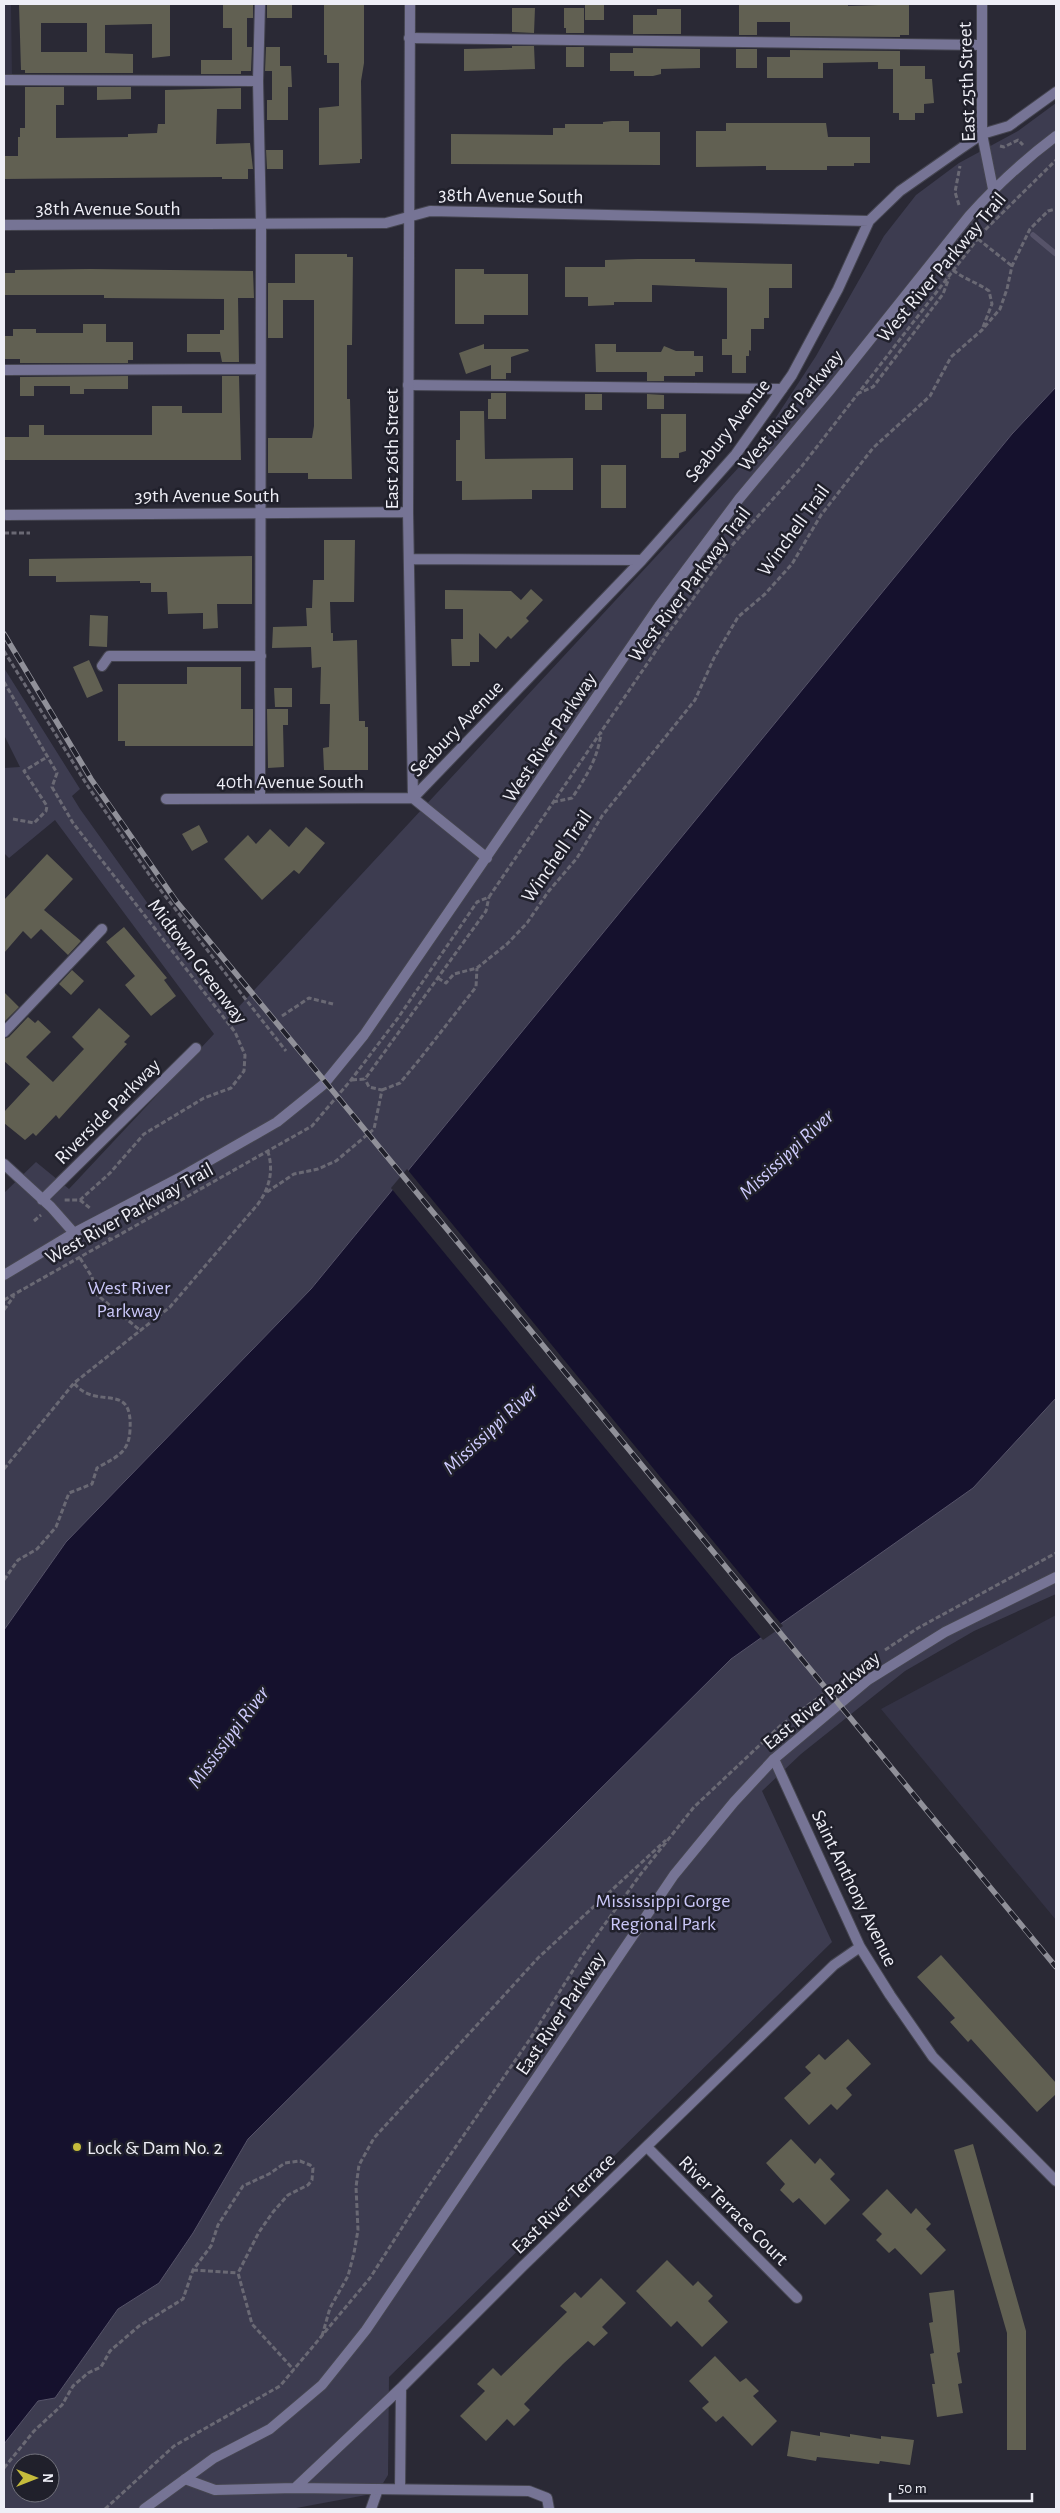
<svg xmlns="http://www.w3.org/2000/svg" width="1060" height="2513" font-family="'Alegreya Sans',sans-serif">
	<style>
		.built { fill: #333244 }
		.green { fill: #3d3c50; fill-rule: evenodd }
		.water { fill: #15112d; stroke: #565369 }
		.pier { fill: #2a2935 }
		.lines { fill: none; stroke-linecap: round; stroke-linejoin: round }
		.stream { stroke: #565369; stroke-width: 5.5 }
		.building { fill: #616052; fill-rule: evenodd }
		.service-casing { stroke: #454550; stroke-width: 12 }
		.minor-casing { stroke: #454550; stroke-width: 12 }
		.tertiary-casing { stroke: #454550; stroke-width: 12 }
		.path { stroke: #6a6974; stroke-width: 3; stroke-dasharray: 5 2.5; stroke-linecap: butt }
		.service { stroke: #767495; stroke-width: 10 }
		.minor { stroke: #767495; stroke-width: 10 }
		.tertiary { stroke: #767495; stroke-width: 10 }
		.rail-casing { stroke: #909099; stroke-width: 5.5 }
		.rail { stroke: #20202b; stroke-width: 4; stroke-dasharray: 11; stroke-linecap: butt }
		.poi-dot { fill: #c6bc3c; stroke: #20202b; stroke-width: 2 }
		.labels { text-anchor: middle; stroke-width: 5; stroke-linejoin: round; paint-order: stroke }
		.street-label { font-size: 20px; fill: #eeeef6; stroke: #20202b }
		.park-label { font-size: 20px; fill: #cac7f8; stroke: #20202b }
		.poi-label { font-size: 20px; fill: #eeeef6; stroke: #20202b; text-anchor: start }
		.water-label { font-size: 21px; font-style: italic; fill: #cecbfc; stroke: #20202b }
	</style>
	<rect width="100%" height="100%" fill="#2a2935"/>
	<path class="built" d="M4,4H11L12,77H4Z
		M1056,1615V1920L881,1709Z"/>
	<path class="green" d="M1056,103V387L1012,434L311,1289L66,1542L4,1630V1193L36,1162L69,1189L214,1034L55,820L9,858L4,853V768L20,767L4,735V668L80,789L72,796L80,809L166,929L233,1013L754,451L816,356L884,236L916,195L959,163L1018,131Z
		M1056,1373V1594L974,1631L905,1671L801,1754L762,1791L832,1942L389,2377L388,2475L377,2493L291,2509H4V2444L38,2400L55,2398L118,2309L159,2283L193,2233L248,2139L715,1656ZM20,2463H50V2493H20Z"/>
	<path class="water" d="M1056,387V1398L973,1488L731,1659L248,2139L193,2233L159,2283L118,2309L55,2398L38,2401L4,2444V1630L66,1542L311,1289L1012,434Z"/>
	<path class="pier" d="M407,1169L783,1626L763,1640L391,1188Z"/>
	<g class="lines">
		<path class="stream" d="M1033,235L1056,254"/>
	</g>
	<path class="building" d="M19,4H170V56L152,58V24L105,25V53L133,54V73H25V70H21ZM41,23H87V52H41Z
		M223,4H253V18H247V47H252L251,71H241V74H201V60H232V28H223Z
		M267,4H292V18H267Z
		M324,4H364V63L361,81L362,159H360V163L319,165V108L339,106V63H327V55H324Z
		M585,4H604V20H585Z
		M739,4H848V6L909,4V35H900V37L790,36V22H757V35H739Z
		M512,8H535L534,33L512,32Z
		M564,8H584V33H566V28H564Z
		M657,9H681V34H633V15H657Z
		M512,46H534L535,69L464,71V49L512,48Z
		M266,47H280V66H291L292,87H288V120H267V100H272V71H265Z
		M566,47H584V67H566Z
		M633,48L700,49V68L661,69V74L653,76H634V71H610V53H633Z
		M736,49H757V68H736Z
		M790,50L900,51V66H925V79H932L934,103L924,104V113H915V120H899V113H893V69H878V62L823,63V78H767V57H790Z
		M25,87H64V105H56V138L128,137V134L157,133L158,124H165V90L241,88V109H217L216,144L250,143L253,169H248V179H222V177L4,179V156H18V137H20V128H25Z
		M97,87H131V99L97,100Z
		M612,121H629V132H660V165L451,164V134L553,135V128H565V124H603V122Z
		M726,123H826L828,137H870V163H854V166H827V170H766V166L696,167V131H726Z
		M266,150H283V169H267Z
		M295,254H347V257H353L352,345H347V399H350L352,479H308V473H268V438H312L314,426V300H283V338H268V283H295Z
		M637,259H695V262L792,264V288H769V318H764V329H751V351L749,350V356H746V373H732V355H722V339H727V288L652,285V302H614V305L588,306V297H565V267H605V260Z
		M90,269L253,271L254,298H238L239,362H222L220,352H187V334H220V330H224V299L104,298V295H4V273H15V270Z
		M455,269H484V274H528V315H484V324H455Z
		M83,324H106V342H133V360H128V363H20V359H4V336H13V329H36V333H83Z
		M484,344V349H528L529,351L511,357V373H506V379H491V365L466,374L459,353Z
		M595,344H616V352H661L664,346L676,351H694V356H703V372H695V376H664V381H647V372H596Z
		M128,376V389H84V394H70V386H34V396H20V377Z
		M222,376H239L241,460H4V437H29V425H44V435H152V406H182V413H222Z
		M491,393H506V419H488V399H491Z
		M585,394H602V410H585Z
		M647,394L664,395V409H647Z
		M460,411H484L485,459L573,458V490H532V499L462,500V481H456V440H460Z
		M661,414H686V451L679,453V458H661Z
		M601,465H626V508H601Z
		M324,540H355L354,602H330L331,633H333V641L357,640L359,721H365V727H368V770H324L323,748L329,747L330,704H320L321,667L312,668L311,647L272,648L273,627L307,626L306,608H312L313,580H324Z
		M252,556V604H217L218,628L203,629V613L168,614L167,592H151V583H140V581L56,582V576H29V559Z
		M531,589L543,600L526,618L529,621L511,639L508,636L496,649L479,633V662H470V666H452L451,639H463V609H445V590L511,591L521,600Z
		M90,615L108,616L107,647L89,646Z
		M89,660L103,691L87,698L73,667Z
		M187,667H241V709H253V746H125V741H118V684H187Z
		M274,688H292V707H275Z
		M267,709H288V725H283L284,767L268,768Z
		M199,825L208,842L192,851L182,834Z
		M306,827L325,843L299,874L294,870L262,900L224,859L248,835L256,844L270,829L289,847Z
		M47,854L73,879L44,910L81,941L68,955L41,929L31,939L23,931L4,953V900Z
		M124,927L167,978L164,980L176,996L151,1016L125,985L135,976L106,942Z
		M72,970L84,981L71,995L59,984Z
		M4,992L19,1007L4,1022Z
		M99,1008L130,1036L124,1042L127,1044L59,1119L56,1115L36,1136L33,1133L25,1140L4,1123V1112L30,1084L4,1061V1039L9,1037L28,1017L35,1023L38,1020L51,1032L26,1057L53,1082L84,1049L72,1037Z
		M941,1955L1056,2083V2094L1037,2112L971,2039L968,2042L950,2022L955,2018L917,1977Z
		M848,2039L871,2064L846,2088L852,2095L837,2110L831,2104L809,2125L784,2098L811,2073L805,2067L819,2054L825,2060Z
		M791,2139L815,2164L820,2158L835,2174L830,2179L850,2200L825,2225L799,2198L793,2203L780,2190L785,2184L766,2163Z
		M973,2144L1026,2331V2450H1007V2333L954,2150Z
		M887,2189L911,2214L916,2208L931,2224L926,2229L946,2250L921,2275L895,2248L889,2253L876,2240L882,2234L862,2214Z
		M667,2260L693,2286L698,2281L713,2296L708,2301L728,2322L702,2347L677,2321L671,2327L636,2291Z
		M601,2278L626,2303L602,2327L608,2333L594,2346L588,2341L563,2364L524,2404L530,2410L514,2426L507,2419L486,2441L460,2416L485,2391L477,2384L493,2368L501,2376L567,2312L560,2306L575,2292L581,2298Z
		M954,2290L960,2352L957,2353L962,2383L958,2384L963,2413L937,2417L932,2384H935L930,2354L934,2353L929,2323L933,2322L929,2293Z
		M715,2356L740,2382L746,2378L759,2391L753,2396L777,2421L752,2446L723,2416L716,2422L702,2408L709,2402L689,2381Z
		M791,2431L820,2436V2432L850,2437V2434L881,2439V2436L914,2440L910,2465L880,2461L879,2464L817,2457L816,2461L787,2456Z"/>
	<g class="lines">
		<defs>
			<path id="service" d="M409,38L982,45
				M4,80L258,81
				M4,370L260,369
				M408,385L782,389
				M102,666L109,656H261
				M260,798L261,225L258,81L260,4
				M4,1032L102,929
				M371,2509L378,2489"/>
			<path id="minor" d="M410,4L408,512L413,798L487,858
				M982,4V134L993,189
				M4,225L386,223L430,211L869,221
				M6,515L408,512
				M409,559L642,560
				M166,799L413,798L642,560L736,454L792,375L838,289L869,221L900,191L960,149L982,134L1009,126L1056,92
				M4,1164L51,1207L74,1233
				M42,1200L196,1048
				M4,1275L74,1233L179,1178L277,1122L324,1084L364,1035L659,606L739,499L830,390L969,216C996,186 1024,160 1056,136
				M774,1759L860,1947L890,1995L933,2057L1056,2181
				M647,2147L797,2298
				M185,2479L215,2490L295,2488L529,2491L547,2498L549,2509
				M295,2488L401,2388L523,2266L834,1965L860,1947
				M400,2489L401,2388"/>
			<path id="tertiary" d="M144,2509L214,2458L270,2429L322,2385L366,2330L674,1875L734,1802L774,1759L868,1680L945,1632L1056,1577"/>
		</defs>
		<use href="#service" class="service-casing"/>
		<use href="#minor" class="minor-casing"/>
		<use href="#tertiary" class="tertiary-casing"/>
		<path class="path" d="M1000,146L1004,147L1018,140L1023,145
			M959,205L955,192L960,166
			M978,239L1012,266
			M953,270C965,280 977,282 989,291L992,304L983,327
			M857,394L873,387L943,294L949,278
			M4,533H30
			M4,651L87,785L155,883L286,1051
			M4,682L57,773L52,787L73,823L235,1032L245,1055L244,1071L231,1088L204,1098L144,1134L110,1173L80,1200H63
			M553,802L572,798C586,777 598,758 601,733
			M13,819L34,823L46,811L47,806L24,771L47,757
			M438,978L446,983L454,974L477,968L507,944L527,923L548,892L577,858L602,816L695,700L714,658L738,617L765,594L792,564L821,515L873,448L930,396L951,357L982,330L1000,309L1007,289L1012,266L1030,229L1048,211L1056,209
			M282,1016L309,998L333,1004
			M352,1080L365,1079L486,911L489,897
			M382,1090L400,1083L419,1060L476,987L477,968
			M267,1192L294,1174L318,1169L336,1161L374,1129L382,1090L369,1087L365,1079
			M80,1200L91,1209
			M34,1221L41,1215
			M105,1231L111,1241
			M80,1258L92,1277L96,1294L141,1331
			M4,1300L312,1126L351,1080L398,1018L477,902L489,897L666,636L729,549L802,466L983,232L1056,160
			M4,1310L14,1296
			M4,1469L74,1383L170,1307L258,1204C269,1189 274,1171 268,1152
			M4,1580L18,1560L37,1549L56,1527L69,1493L92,1484L97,1468C116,1457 129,1453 130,1430C133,1379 97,1412 74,1383
			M885,1650L918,1628L1056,1553
			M193,2270L238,2273
			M322,2336L330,2308L348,2276L354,2253L358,2230L356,2187L359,2165L374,2138L538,1958L666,1840
			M4,2468L34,2431L62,2405L73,2386L88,2373L101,2367L110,2351L139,2326L183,2299L193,2270L211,2246L218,2225L243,2186L269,2174L285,2163L300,2161L310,2165L313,2168L312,2180L308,2185L288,2195L273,2212L259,2232L238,2273L252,2324L294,2370
			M105,2509L174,2446L280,2386L370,2278L426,2190L530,2039L582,1956L640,1875L694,1807L780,1726L849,1675"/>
		<use href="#service" class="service"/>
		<use href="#minor" class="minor"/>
		<use href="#tertiary" class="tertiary"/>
		<defs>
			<path id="rail" d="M4,634L91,779L176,901L1056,1967"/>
		</defs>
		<use href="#rail" class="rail-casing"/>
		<use href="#rail" class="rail"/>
	</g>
	<circle class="poi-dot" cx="77" cy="2147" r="5"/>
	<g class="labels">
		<g class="street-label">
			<text transform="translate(966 82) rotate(-92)" y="7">East 25th Street</text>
			<text transform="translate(511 195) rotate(1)" y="7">38th Avenue South</text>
			<text x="108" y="215">38th Avenue South</text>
			<text transform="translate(941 267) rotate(-50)" y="7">West River Parkway Trail</text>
			<text transform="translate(790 410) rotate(-50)" y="7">West River Parkway</text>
			<text transform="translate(727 430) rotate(-52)" y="7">Seabury Avenue</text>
			<text transform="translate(391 449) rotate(-90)" y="7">East 26th Street</text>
			<text x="207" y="502">39th Avenue South</text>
			<text transform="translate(793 530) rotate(-54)" y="7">Winchell Trail</text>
			<text transform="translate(689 584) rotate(-53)" y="7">West River Parkway Trail</text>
			<text transform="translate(456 728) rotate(-46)" y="7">Seabury Avenue</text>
			<text transform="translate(549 737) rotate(-56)" y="7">West River Parkway</text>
			<text x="290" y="788">40th Avenue South</text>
			<text transform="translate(556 856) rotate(-55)" y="7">Winchell Trail</text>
			<text transform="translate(198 961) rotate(53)" y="7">Midtown Greenway</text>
			<text transform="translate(107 1111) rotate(-45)" y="7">Riverside Parkway</text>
			<text transform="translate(129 1213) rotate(-29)" y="7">West River Parkway Trail</text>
			<text transform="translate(821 1700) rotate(-39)" y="7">East River Parkway</text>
			<text transform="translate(855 1888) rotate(64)" y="7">Saint Anthony Avenue</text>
			<text transform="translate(560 2013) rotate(-56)" y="7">East River Parkway</text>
			<text transform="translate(563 2203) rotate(-44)" y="7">East River Terrace</text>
			<text transform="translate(734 2210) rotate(45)" y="7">River Terrace Court</text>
		</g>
		<g class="park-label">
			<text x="129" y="1294">West River<tspan x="129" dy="23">Parkway</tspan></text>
			<text x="663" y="1907">Mississippi Gorge<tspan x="663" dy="23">Regional Park</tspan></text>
		</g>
		<g class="poi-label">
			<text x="87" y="2154">Lock &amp; Dam No. 2</text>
		</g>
		<g class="water-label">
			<text transform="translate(786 1154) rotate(-43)" y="7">Mississippi River</text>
			<text transform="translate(490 1429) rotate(-43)" y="7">Mississippi River</text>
			<text transform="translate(228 1737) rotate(-53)" y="7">Mississippi River</text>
		</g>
	</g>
	<rect width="1060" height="2513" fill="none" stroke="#eeeef6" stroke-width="10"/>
	<g transform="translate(35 2478) rotate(90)"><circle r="24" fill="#20202b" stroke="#72727c"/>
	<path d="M0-4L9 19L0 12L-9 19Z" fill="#c6bc3c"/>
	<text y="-8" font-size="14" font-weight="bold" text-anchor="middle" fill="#eeeef6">N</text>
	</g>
	<path d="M890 2493v8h142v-8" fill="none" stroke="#eeeef6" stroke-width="2.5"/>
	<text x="898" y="2493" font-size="15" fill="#eeeef6" stroke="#20202b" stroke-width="4" paint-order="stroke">50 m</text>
</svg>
